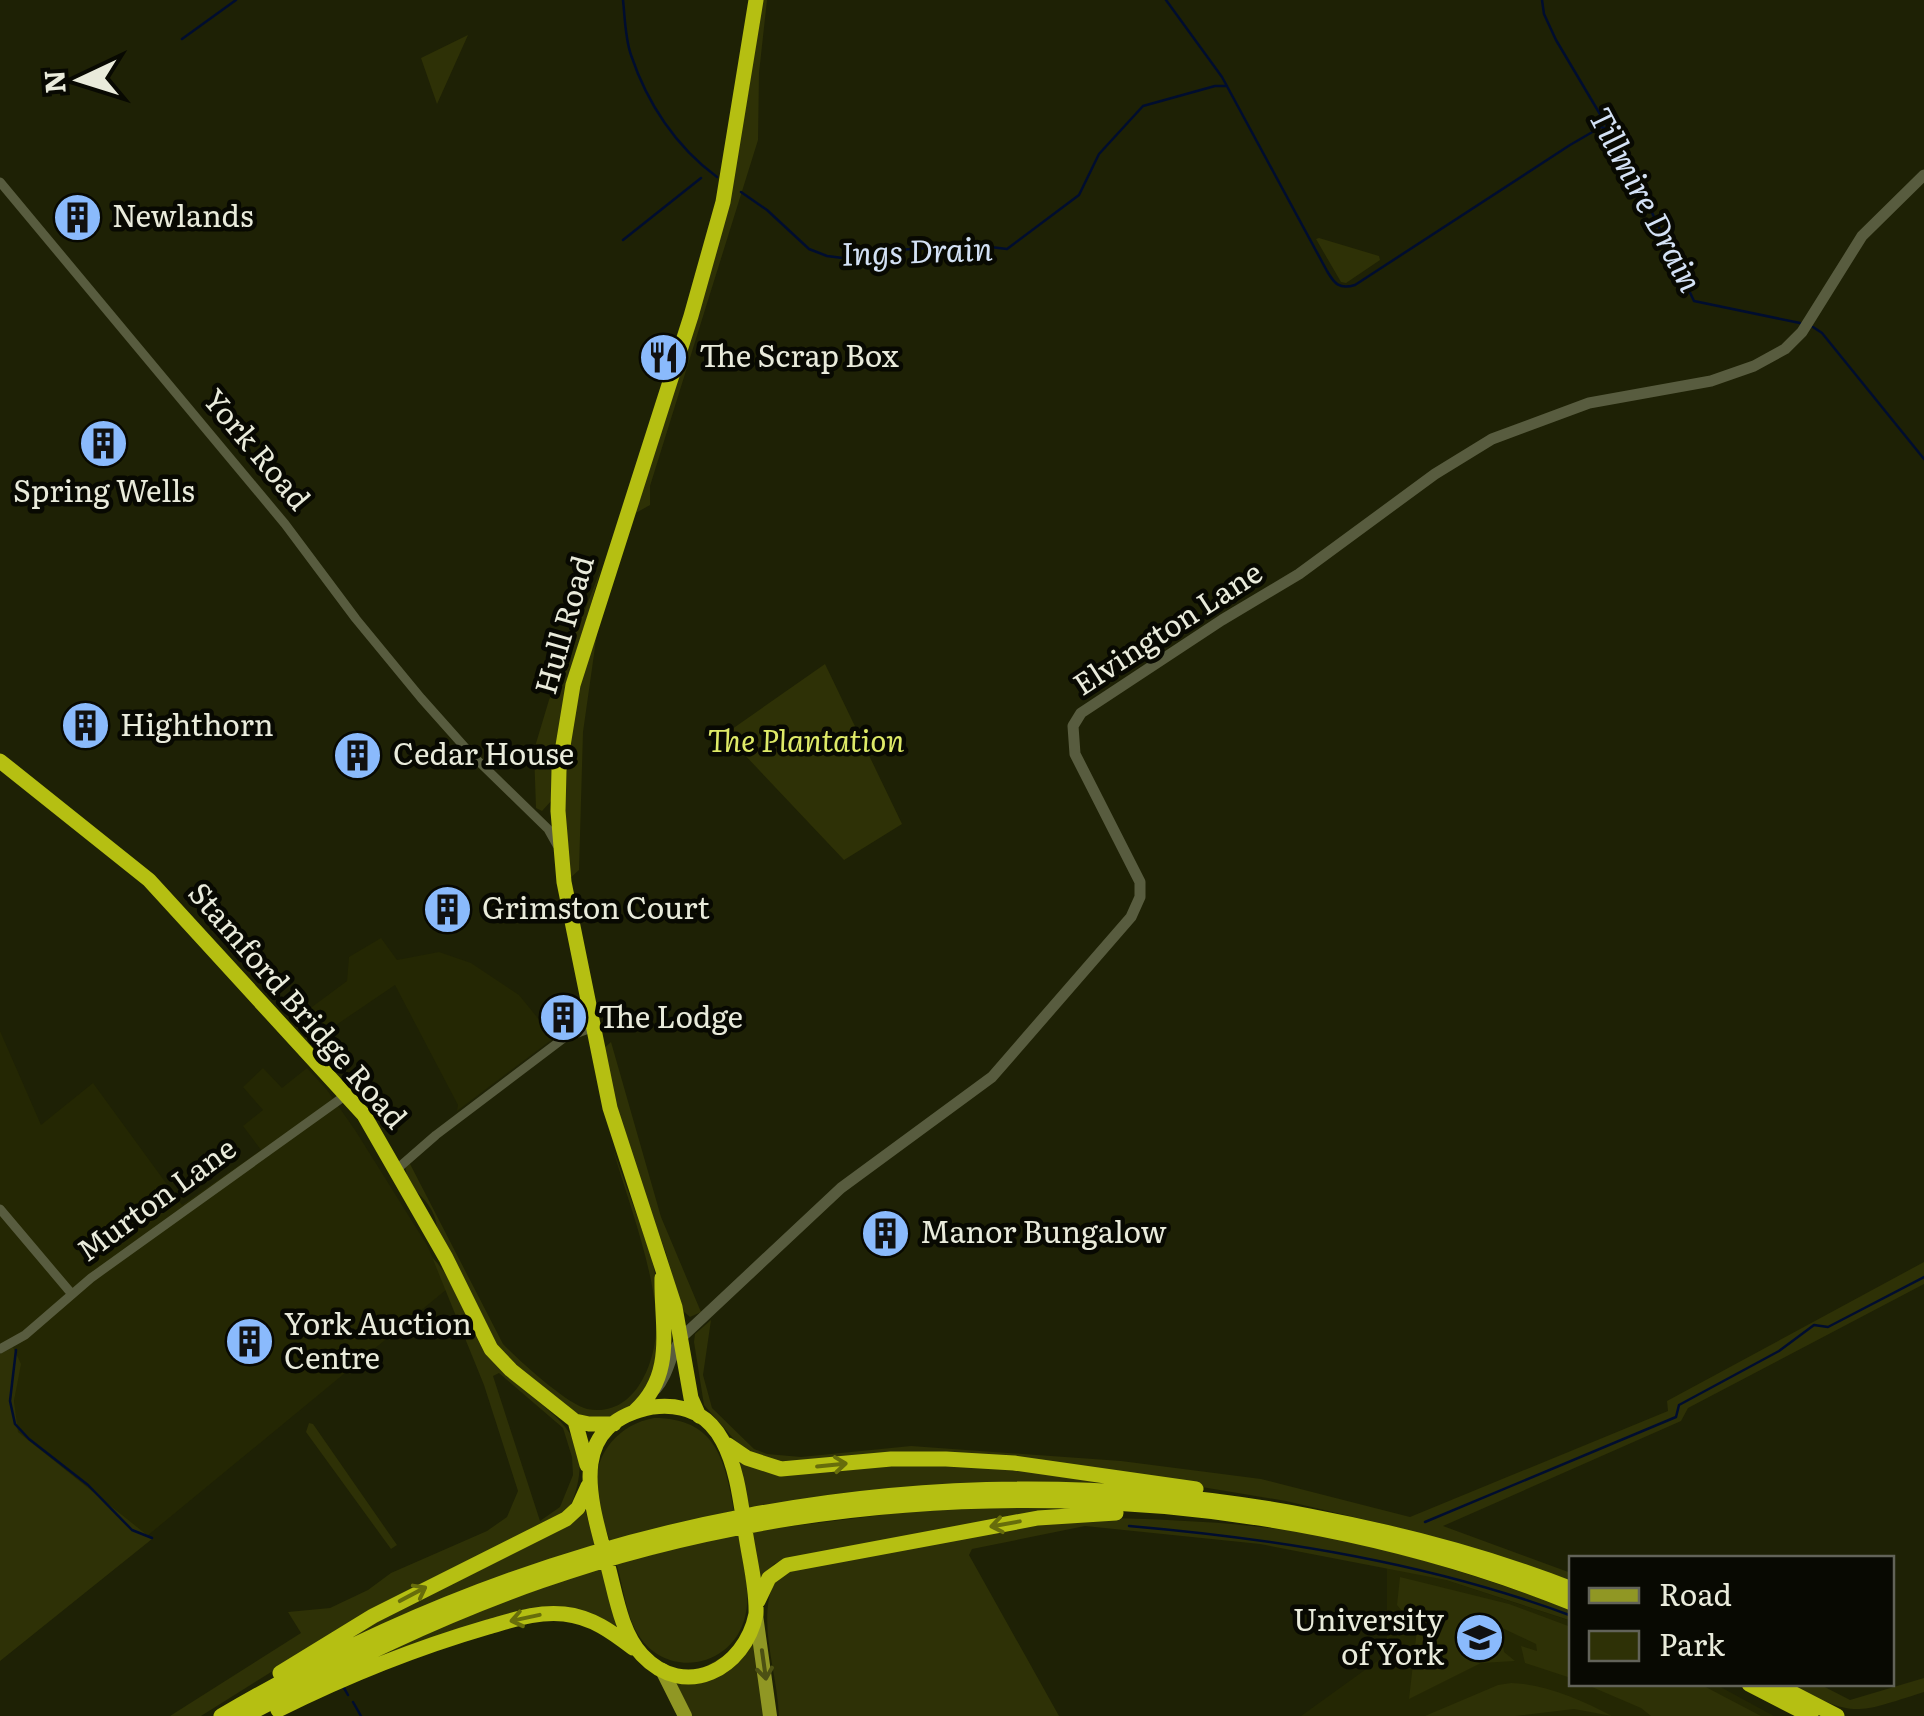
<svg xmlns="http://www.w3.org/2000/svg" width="1924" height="1716" font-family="Literata,serif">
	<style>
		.built { fill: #242703 }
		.green { fill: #2e3106; fill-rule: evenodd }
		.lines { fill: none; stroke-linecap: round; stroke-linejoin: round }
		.stream { stroke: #000d2f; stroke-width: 2.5 }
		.street { stroke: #585c3f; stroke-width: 9 }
		.secondary { stroke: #585c3f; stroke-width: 11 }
		.primary { stroke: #909724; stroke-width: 14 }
		.highway { stroke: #b5bf12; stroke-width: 15 }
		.oneway { stroke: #676d0b }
		.oneway2 { stroke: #4c5013 }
		.labels { text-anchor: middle; stroke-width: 9; stroke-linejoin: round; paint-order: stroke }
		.poi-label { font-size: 30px; fill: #e9ebdb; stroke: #080902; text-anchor: start }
		.street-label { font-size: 30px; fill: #e9ebdb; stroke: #080902 }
		.park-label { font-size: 30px; font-style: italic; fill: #deea67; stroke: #080902 }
		.water-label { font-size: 32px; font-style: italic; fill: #d3e1f5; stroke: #080902 }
	</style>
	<rect width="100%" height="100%" fill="#1e2105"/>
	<path class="built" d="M381,938L397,960L439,952L471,963L519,995L554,1038L457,1111L458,1105L395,985L308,1044L289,1024L347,981L349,957Z
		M0,1031L41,1125L93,1083L182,1205L261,1150L243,1126L263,1110L243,1087L263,1068L282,1088L307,1068L327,1090L355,1130L427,1245L447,1289L147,1536L17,1432L14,1401L20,1364L10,1339L0,1344Z
		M1387,1566L1446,1580L1571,1621L1572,1684H1715L1774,1716H1301L1387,1654Z"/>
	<path class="green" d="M760,0H767L759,73L758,140L650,486V505L634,514L597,633L583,732L579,870L568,880L563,791L576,690L734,168L749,88Z
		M468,35L437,104L421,58Z
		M1319,238L1379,256L1380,260L1346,283L1341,282L1316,239Z
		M601,569L565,693L552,800L542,811L536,808L534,750L549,700Z
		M825,664L902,824L844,860L725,734Z
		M611,1042L661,1217L701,1312L690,1317L682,1310L666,1253L624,1139L603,1049Z
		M613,1149L651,1255L659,1292L661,1365L637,1405L609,1420L586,1418L573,1411L495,1347L437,1232C438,1211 422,1196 409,1185L405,1166L409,1162L503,1344C518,1360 568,1405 587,1409C640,1419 660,1351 656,1312C650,1257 628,1201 613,1149Z
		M432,1257C459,1286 468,1324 491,1356C531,1413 609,1420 568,1512L348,1624L201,1716H170L301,1633L288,1612L330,1608L368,1590L391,1573L487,1531L507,1517L518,1491L484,1385ZM499,1373L563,1428L572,1457L573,1475L560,1507L540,1521L493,1376Z
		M1924,1262V1284L1688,1408L1681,1421L1443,1526L1571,1573V1584L1400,1528L1286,1501L1106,1471L1033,1461L779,1464L746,1453L704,1405L694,1342L695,1334L711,1320L703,1375L712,1408L754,1449L767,1454L801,1457L911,1446L1121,1461L1261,1479L1410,1517L1668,1411L1667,1401Z
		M13,1347L21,1364L14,1401L18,1432L152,1539L0,1661V1354Z
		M654,1418C716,1418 725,1460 734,1511L610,1541C606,1529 599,1515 597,1502C589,1461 614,1425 654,1418Z
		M309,1423L313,1424L397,1545L391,1549L306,1432Z
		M739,1459L849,1467L979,1464L1110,1484C988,1485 869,1489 749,1509Z
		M1106,1507L785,1560L774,1564L759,1583L753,1531L938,1508Z
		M585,1509L595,1546L477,1585L319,1656L357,1630Z
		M1110,1518C1180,1520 1253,1523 1323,1536C1408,1552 1490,1581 1571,1609L1572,1621L1446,1580L1260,1544L1085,1526L972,1549L969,1555L1059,1716H779C777,1668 757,1626 774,1580L792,1570L1007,1527Z
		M738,1533C742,1560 752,1590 745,1617C733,1667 668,1680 639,1636C625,1614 624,1587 616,1563Z
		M601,1567L620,1630L556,1608L344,1674L437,1625Z
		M1400,1577L1509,1604L1571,1627V1678L1525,1663L1521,1646L1537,1651L1536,1644L1500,1627L1504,1652L1515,1661L1481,1663L1409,1699L1417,1629L1397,1605Z
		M752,1640L755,1641L765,1716H690L674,1677L685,1678Z
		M1924,1678V1692C1849,1716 1857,1716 1786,1684H1819L1850,1700Z
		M1511,1683C1546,1684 1581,1700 1612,1716L1574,1709L1515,1716H1425L1498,1685Z
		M1585,1684H1700L1761,1716H1651L1641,1708Z"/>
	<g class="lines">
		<path class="stream" d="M623,0C625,18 625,38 631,55C647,103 676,147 717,177
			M1166,0L1222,77L1327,271C1334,283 1339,290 1355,285L1570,145L1601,127L1607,129
			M1542,0L1544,14L1556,40L1626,158L1694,301L1800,323
			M182,39L236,0
			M741,192L767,210L809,249L827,256L851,259L882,251L974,245L1007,249L1079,195L1099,154L1143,106L1215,86H1227
			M623,240L701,178
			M1813,327L1822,333L1924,459
			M16,1350L10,1401L15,1424L29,1439L88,1485L132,1530L152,1538
			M1425,1522L1676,1417L1679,1405L1779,1351L1814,1325L1828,1327L1924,1277
			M1129,1526C1279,1539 1430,1563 1572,1616
			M344,1688L348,1695
			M353,1702L361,1716"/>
		<path class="street" d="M0,182L285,524L356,619L421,698L470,753L548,829L557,845
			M397,1169L436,1135L564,1038L594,1027
			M0,1209L71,1293
			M0,1349L25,1335L91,1278L346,1095"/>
		<path class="secondary" d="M656,1389C670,1373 670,1353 682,1337L841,1188L992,1077L1131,917L1140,897V882L1075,754L1073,726L1081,713L1222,620L1299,574L1435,474L1492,439L1589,403L1711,381L1754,366L1785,349L1802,332L1862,236L1924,175"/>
		<path class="primary" d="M756,1615L770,1716
			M662,1670L685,1716"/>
		<path class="highway" d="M0,761L149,880L364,1115L446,1258L491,1349L511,1370L575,1421L589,1424H614
			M653,1407C732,1398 737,1480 746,1536C750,1562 757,1589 756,1614C745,1669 685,1701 642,1655C622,1634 616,1597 609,1570C593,1508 560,1425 653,1407Z
			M635,1411C676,1374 661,1327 662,1278
			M699,1416L691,1398L675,1307L610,1108L564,882L558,811L559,770L573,685L691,316L723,202L756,0
			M575,1421L587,1465
			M728,1445L747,1458L781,1469L891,1459H946L1014,1463L1196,1489
			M758,1601L769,1578L787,1565L1038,1518L1116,1513
			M280,1673L373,1616L566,1519L578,1508L588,1486
			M1749,1684L1811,1716
			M1775,1684L1837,1716
			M278,1710C346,1676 416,1648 488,1627C513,1620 538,1611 564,1614C592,1617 612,1632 633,1648
			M221,1716C552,1521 931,1443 1310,1516C1399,1533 1488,1556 1572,1589
			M245,1716C341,1665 437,1617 541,1581C864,1467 1253,1474 1572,1603"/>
	</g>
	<defs><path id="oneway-shaft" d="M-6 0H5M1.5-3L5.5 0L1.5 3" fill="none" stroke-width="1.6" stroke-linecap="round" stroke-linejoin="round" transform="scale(2.5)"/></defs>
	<g class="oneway">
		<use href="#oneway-shaft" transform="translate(832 1465) rotate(-6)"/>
		<use href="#oneway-shaft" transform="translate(1005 1524) rotate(170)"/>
		<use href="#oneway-shaft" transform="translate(413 1594) rotate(-28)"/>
		<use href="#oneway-shaft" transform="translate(525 1618) rotate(168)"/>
	</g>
	<use class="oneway2" href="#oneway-shaft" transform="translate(764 1665) rotate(82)"/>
	<defs>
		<symbol id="building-disc" viewBox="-11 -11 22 22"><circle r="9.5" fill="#8abafc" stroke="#080902"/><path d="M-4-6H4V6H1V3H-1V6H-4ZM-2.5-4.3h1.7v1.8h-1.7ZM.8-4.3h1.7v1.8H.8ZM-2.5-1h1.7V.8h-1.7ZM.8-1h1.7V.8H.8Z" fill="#111"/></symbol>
		<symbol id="restaurant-disc" viewBox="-11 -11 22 22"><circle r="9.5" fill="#8abafc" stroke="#080902"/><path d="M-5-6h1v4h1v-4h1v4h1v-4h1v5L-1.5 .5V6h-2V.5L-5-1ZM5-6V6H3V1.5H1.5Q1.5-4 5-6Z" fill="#111"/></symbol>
		<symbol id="university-disc" viewBox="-11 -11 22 22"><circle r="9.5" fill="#8abafc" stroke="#080902"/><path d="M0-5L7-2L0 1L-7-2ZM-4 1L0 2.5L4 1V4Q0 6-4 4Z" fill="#111"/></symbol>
	</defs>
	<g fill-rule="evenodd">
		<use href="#building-disc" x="50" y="190" width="55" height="55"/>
		<use href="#restaurant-disc" x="636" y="330" width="55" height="55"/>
		<use href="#building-disc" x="76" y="416" width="55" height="55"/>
		<use href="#building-disc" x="58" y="698" width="55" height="55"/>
		<use href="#building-disc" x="330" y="728" width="55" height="55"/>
		<use href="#building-disc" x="420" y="882" width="55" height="55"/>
		<use href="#building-disc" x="536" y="990" width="55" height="55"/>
		<use href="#building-disc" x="858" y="1206" width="55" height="55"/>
		<use href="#building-disc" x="222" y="1314" width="55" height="55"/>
		<use href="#university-disc" x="1452" y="1610" width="55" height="55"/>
	</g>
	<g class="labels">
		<g class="poi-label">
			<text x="112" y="227">Newlands</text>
			<text x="699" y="367">The Scrap Box</text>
			<text x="104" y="502" text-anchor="middle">Spring Wells</text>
			<text x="120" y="736">Highthorn</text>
			<text x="393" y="765">Cedar House</text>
			<text x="482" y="919">Grimston Court</text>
			<text x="598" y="1028">The Lodge</text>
			<text x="920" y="1243">Manor Bungalow</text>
			<text x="284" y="1335">York Auction<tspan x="284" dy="34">Centre</tspan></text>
			<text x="1444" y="1631" text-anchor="end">University<tspan x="1444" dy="34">of York</tspan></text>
		</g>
		<g class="street-label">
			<text transform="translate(256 450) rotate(50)" y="10">York Road</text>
			<text transform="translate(565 625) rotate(-74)" y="10">Hull Road</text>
			<text transform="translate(1168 629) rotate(-33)" y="10">Elvington Lane</text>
			<text transform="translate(297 1006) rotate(49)" y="10">Stamford Bridge Road</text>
			<text transform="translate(157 1200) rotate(-36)" y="10">Murton Lane</text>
		</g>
		<g class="park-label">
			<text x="806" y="752">The Plantation</text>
		</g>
		<g class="water-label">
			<text transform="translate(1645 200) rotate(62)" y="11">Tillmire Drain</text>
			<text transform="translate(917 252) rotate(-2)" y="11">Ings Drain</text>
		</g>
	</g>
	<rect x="1569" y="1556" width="325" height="130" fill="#080902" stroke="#626359" stroke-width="2.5"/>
	<rect x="1589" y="1588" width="50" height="15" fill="#909724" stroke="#626359" stroke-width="2.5"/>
	<text x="1659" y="1606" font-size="30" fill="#e9ebdb">Road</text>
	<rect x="1589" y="1631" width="50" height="30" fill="#2e3106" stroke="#626359" stroke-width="2.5"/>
	<text x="1659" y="1656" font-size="30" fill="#e9ebdb">Park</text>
	<g transform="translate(80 80) rotate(266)" stroke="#080902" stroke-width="8" paint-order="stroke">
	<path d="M0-8L18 38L0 25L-18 38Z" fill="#e9ebdb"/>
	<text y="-15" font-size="28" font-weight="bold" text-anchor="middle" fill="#e9ebdb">N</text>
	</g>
</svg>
